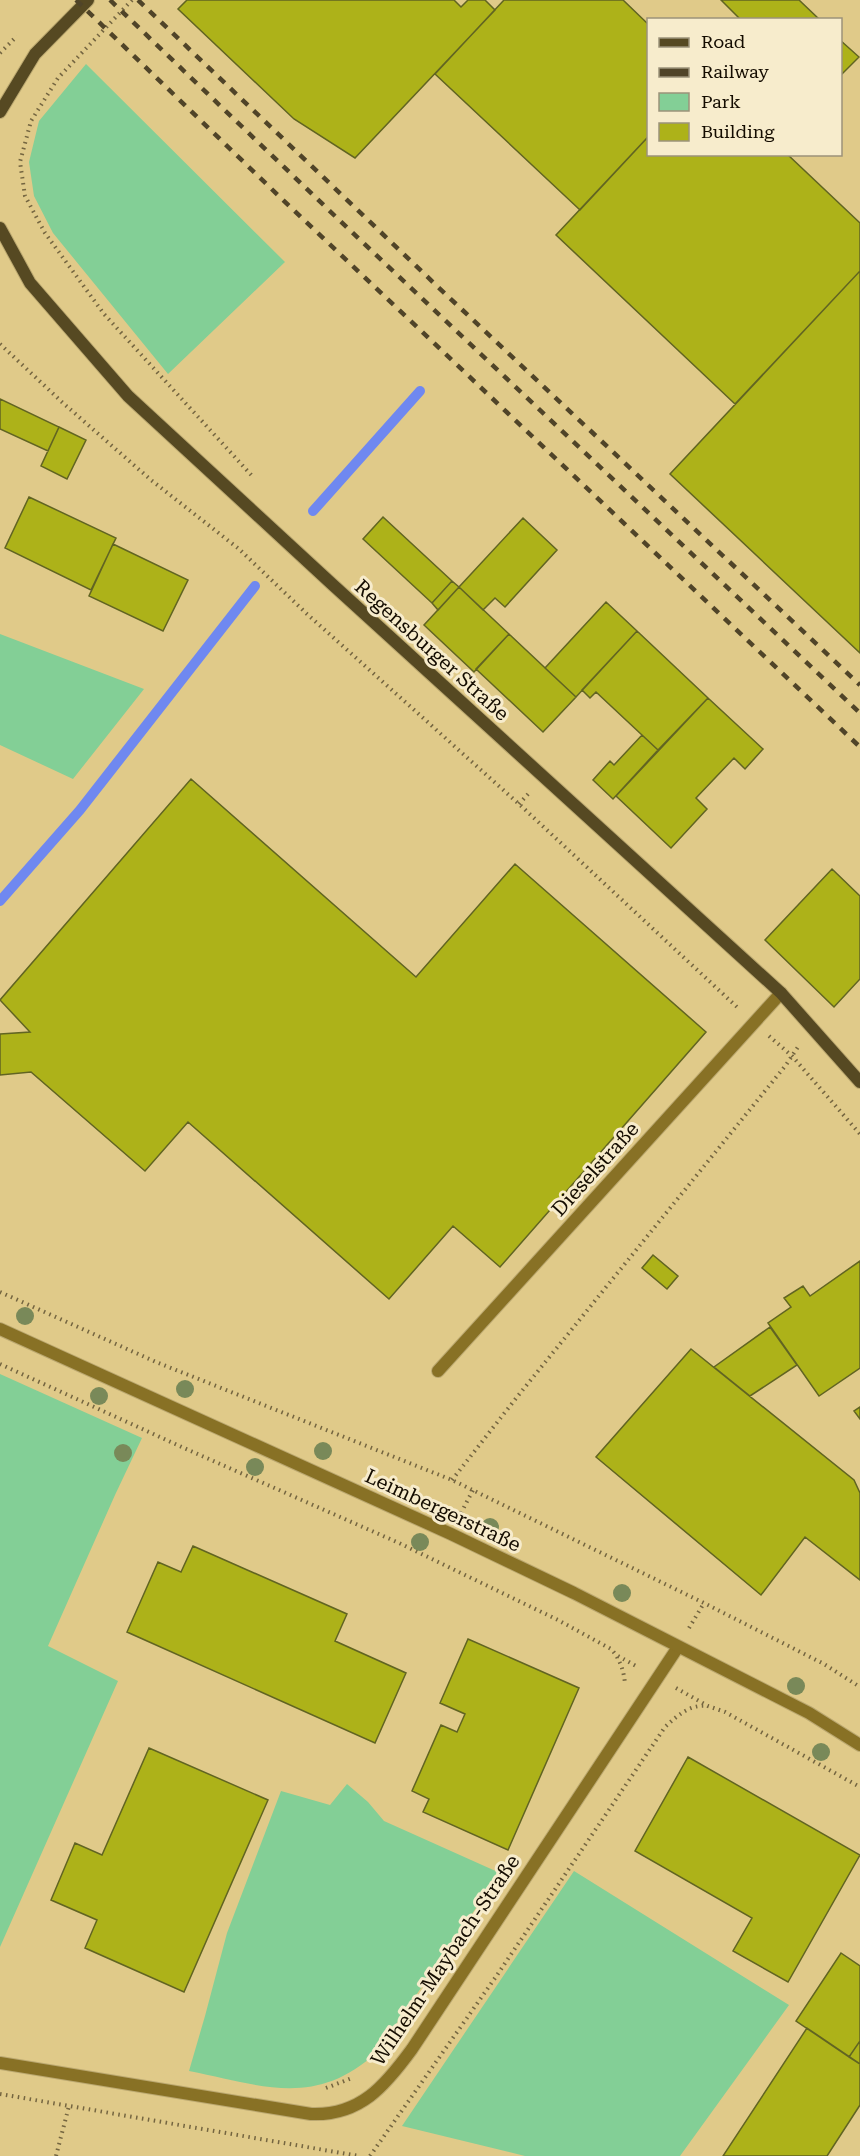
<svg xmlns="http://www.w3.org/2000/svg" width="860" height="2156" font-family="'Roboto Serif',serif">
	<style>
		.green { fill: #83cf96 }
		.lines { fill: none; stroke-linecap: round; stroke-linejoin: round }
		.stream { stroke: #6f88f0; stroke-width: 10 }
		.building { fill: #adb219; stroke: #616422; stroke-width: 1.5 }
		.service-casing { stroke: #bba870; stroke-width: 14 }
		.minor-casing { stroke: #bba870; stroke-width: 14 }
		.tertiary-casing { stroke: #bba870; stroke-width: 14 }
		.secondary-casing { stroke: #bba870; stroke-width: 14 }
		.path { stroke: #746540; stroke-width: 4; stroke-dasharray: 1.5 4.5; stroke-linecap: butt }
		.service { stroke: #887125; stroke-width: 12 }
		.minor { stroke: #887125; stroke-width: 12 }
		.tertiary { stroke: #887125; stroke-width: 12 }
		.secondary { stroke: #564922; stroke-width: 12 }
		.rail { stroke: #504428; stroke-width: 4.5; stroke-dasharray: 8 8; stroke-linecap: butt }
		.tree { fill: #798959 }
		.labels { text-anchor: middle; stroke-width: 6; stroke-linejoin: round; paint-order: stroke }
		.street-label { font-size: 20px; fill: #140c00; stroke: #f7eccc }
	</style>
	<rect width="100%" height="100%" fill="#e0ca89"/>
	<path class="green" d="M86,64L285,262L168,374L53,233L34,196L29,162L39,121Z
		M0,634L144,689L73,779L0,745Z
		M0,1374L142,1438L115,1495L48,1646L118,1681L0,1947Z
		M347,1784L368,1802L384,1821L500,1873L377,2052C315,2109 261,2085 189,2071L205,2016L227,1933L281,1791L330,1805Z
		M574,1871L789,2005L680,2156H525L402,2126Z"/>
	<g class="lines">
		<path class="stream" d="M313,511L420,391
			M0,901L80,810L255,586"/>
	</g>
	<path class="building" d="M187,0H454L461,7L468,0H485L495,10L355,158L294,119L178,9Z
		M504,0H623L648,24V137L580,210L435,74Z
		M721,0H799L820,20H741Z
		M840,40L859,57L840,76Z
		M648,137V154H787L860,223V271L735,404L556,235Z
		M860,271V653L670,474Z
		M0,399L59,427L48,451L0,429Z
		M59,427L86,440L67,479L41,466Z
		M29,497L116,538L91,590L5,548Z
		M383,517L452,581L432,603L363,539Z
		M523,518L557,550L505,607L495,598L483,610L459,587Z
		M113,544L188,580L163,631L89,596Z
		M452,581L459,587L438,610L432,603Z
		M459,587L509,634L474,672L424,625Z
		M606,602L637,631L576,697L545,668Z
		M637,631L708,698L658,750L596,692L590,698L582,690Z
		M509,634L576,697L543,732L476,669Z
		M708,698L763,749L745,769L734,758L696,798L707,809L671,848L616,796Z
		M642,735L658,750L613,799L593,780L610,761L614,765Z
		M191,779L416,977L515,864L706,1032L500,1267L453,1226L389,1299L188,1122L145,1171L31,1072L0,1075V1034L30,1032L0,1000Z
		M832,869L860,896V979L834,1007L765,940Z
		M653,1255L678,1276L667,1289L642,1268Z
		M860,1261V1368L819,1396L768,1323L791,1307L784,1298L803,1286L810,1296Z
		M770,1327L797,1365L750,1396L714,1367Z
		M691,1349L854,1480L860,1493V1580L805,1537L761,1595L596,1457Z
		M860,1407V1419L854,1411Z
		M193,1546L347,1614L335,1641L406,1673L375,1743L127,1632L158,1562L181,1572Z
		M468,1639L579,1688L508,1850L423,1812L429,1799L412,1791L441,1725L457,1732L465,1714L440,1703Z
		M149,1748L268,1800L184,1992L85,1948L97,1920L51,1900L75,1843L102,1855Z
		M688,1757L860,1855L788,1982L733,1951L752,1918L635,1851Z
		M841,1953L860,1966V2041L849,2057L796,2021Z
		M807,2028L860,2064V2105L827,2156H723Z
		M860,2041V2064L849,2057Z"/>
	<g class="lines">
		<defs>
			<path id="service" d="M438,1371L781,993"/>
			<path id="minor" d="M0,2063L311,2114C360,2116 385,2086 412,2049L678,1647"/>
			<path id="tertiary" d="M0,1329L451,1534L574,1593L809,1713L860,1745"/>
			<path id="secondary" d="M0,112L35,54L88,0
				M0,228L30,283L128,396L333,585L781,993L860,1082"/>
		</defs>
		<use href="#service" class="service-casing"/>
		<use href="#minor" class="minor-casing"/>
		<use href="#tertiary" class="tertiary-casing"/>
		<use href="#secondary" class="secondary-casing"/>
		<path class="path" d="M132,0L58,78L31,121L20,162L25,196L45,233L104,314L254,478
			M0,53L17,36
			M0,344L63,403L151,480L239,549L307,614L519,804L737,1007
			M519,804L529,793
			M769,1036L792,1056L860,1134
			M0,1292L156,1362L452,1480L704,1603L824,1664L860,1687
			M0,1364L184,1448L399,1543L558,1620L611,1649C620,1659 624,1671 625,1684
			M452,1480L517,1397L786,1065L798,1047
			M461,1513L473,1490
			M689,1628L704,1603
			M618,1656L638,1667
			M676,1688L708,1706L725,1712L860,1787
			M326,2088L352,2078
			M0,2094L359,2156
			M56,2156L69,2106
			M370,2156L495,1978L665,1727C678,1715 690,1704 708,1706"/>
		<use href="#service" class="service"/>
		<use href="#minor" class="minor"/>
		<use href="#tertiary" class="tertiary"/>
		<use href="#secondary" class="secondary"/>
		<path class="rail" d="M76,0L283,200L860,747
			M110,0L335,216L860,713
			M138,0L437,286L860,685"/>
	</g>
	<g class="tree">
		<circle cx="25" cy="1316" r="9"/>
		<circle cx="185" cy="1389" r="9"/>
		<circle cx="99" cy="1396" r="9"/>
		<circle cx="323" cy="1451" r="9"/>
		<circle cx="123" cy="1453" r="9"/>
		<circle cx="255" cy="1467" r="9"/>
		<circle cx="490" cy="1527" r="9"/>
		<circle cx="420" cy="1542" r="9"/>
		<circle cx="622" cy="1593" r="9"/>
		<circle cx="796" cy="1686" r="9"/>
		<circle cx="821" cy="1752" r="9"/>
	</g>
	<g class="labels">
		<g class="street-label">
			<text transform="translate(432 650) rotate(42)" y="7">Regensburger Straße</text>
			<text transform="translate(595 1169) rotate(-48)" y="7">Dieselstraße</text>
			<text transform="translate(443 1510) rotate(25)" y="7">Leimbergerstraße</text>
			<text transform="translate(445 1960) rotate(-56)" y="7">Wilhelm-Maybach-Straße</text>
		</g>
	</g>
	<rect x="647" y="18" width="195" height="138" fill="#f7eccc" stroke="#9c927a" stroke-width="1.5"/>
	<rect x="659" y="38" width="30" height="9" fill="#564922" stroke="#9c927a" stroke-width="1.5"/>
	<text x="701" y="48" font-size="18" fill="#140c00">Road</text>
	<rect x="659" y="68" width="30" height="9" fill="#504428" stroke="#9c927a" stroke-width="1.5"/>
	<text x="701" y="78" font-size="18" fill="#140c00">Railway</text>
	<rect x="659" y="93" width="30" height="18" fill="#83cf96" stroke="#9c927a" stroke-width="1.5"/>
	<text x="701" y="108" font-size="18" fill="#140c00">Park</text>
	<rect x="659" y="123" width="30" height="18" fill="#adb219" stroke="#9c927a" stroke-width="1.5"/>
	<text x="701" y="138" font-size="18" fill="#140c00">Building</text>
</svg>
